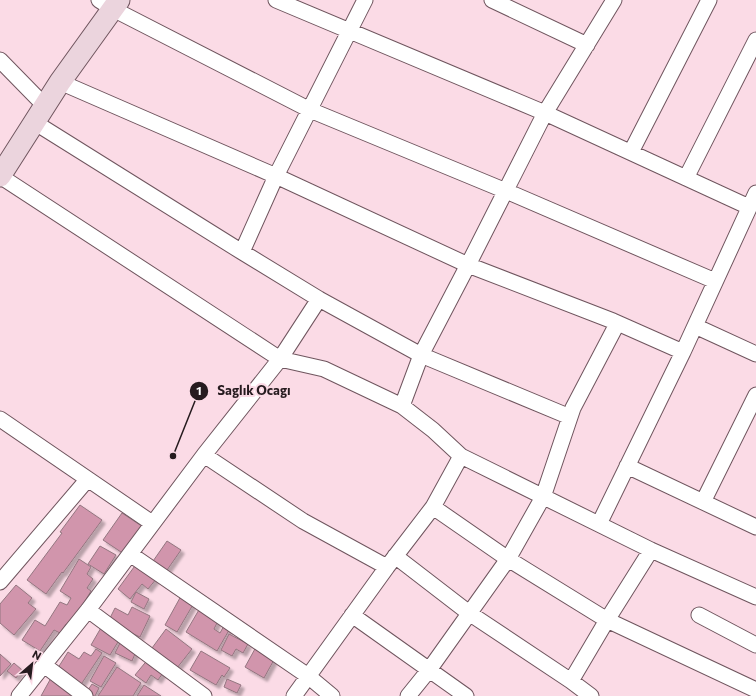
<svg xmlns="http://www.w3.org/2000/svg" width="756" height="696" font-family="Commissioner,sans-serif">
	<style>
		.building { fill: #d195ac; stroke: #937680; filter: url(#shadow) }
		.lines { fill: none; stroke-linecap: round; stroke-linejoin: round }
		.minor-casing { stroke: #6f555e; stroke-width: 17 }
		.secondary-casing { stroke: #6f555e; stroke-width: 23 }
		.minor { stroke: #fff; stroke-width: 15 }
		.secondary { stroke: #ebd4dd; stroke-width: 21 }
		.leader { fill: none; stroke: #261b1f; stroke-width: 1.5 }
		.callout-dot { fill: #261b1f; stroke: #fbdbe6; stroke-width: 1.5 }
		.mark-label { font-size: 12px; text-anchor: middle; font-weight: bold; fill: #fff }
		.callout-label { font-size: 13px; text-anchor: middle; font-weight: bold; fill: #261b1f; stroke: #fbdbe6; stroke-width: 4; stroke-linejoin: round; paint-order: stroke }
	</style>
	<defs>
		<filter id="shadow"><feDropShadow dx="3.5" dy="3.5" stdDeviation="1" flood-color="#0004"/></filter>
	</defs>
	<rect width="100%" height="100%" fill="#fbdbe6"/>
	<path class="building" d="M80,505L102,520L63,573L62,572L46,594L27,580L62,533L60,532Z
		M122,513L143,527L124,554L103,540Z
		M167,541L181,550L165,573L151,564Z
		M100,546L116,555L104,574L88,564Z
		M79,559L91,567L87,574L93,579L87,588L91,591L70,626L66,624L60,633L54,630L40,651L22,640L35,620L45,626L60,602L67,605L71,598L60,591Z
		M137,563L157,578L148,589L142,584L130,599L118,589Z
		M16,585L32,598L28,603L36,609L14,635L0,623V604Z
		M136,592L149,599L144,609L131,602Z
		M181,596L194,603L177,632L165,625Z
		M132,607L150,616L140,637L108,622L115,608L128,615Z
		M200,608L219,619L214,629L220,633L226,622L232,625L217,651L186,632Z
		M102,626L121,637L110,655L91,645Z
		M166,629L192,649L177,668L152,648Z
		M229,634L248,644L243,653L236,649L232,656L221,650Z
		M121,641L137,649L132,661L115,653Z
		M256,647L275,658L264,678L245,667Z
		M96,649L102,653L80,686L56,671L68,652L79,659L84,652L91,656Z
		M201,651L230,668L224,677L222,675L216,685L190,670Z
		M0,654L11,664L0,676Z
		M104,656L116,663L101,687L90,681Z
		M149,658L165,670L158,680L151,675L146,683L135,675Z
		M14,663L22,670L16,678L7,671Z
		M117,667L141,683L133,696H98Z
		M51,678L74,696H41Z
		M227,679L241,685L237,693L224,687Z
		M92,684L99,688L95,696H90L86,693Z
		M144,685L161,696H137Z"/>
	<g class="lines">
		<defs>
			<path id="minor" d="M99,0L113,9L310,110L506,191L715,281
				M276,0L545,113L749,207
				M492,0L587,45
				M0,60L45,106
				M60,82L276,176L468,265L613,321L683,352
				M34,122L242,252L319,299L421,355L570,417
				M631,152L709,0
				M0,176L280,359L324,369L402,406L433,430L461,456L651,550L756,597
				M686,178L756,40
				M242,252L276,176L365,0
				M695,326L756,354
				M402,406L421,355L468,265L545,113L614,0
				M0,419L152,523
				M204,455L303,521L387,567
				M627,466L756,527
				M703,502L756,395
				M433,507L508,559L607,620L756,690
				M599,524L683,352L756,193
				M130,554L308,676L332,696
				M395,556L469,613L571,681L591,696
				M0,582L87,480
				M88,610L204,696
				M352,615L466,696
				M699,615L756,645
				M44,665L85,696
				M571,681L607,620L651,550
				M19,696L88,610L204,455L280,359L319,299
				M294,696L387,567L433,507L461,456
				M408,696L429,670L508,559L543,497L573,408L617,324"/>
			<path id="secondary" d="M0,176L60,82L119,0"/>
		</defs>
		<use href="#minor" class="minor-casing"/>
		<use href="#secondary" class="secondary-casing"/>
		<use href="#minor" class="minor"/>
		<use href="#secondary" class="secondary"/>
	</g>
	<path class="leader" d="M173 456L199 391"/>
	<g class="callout-dot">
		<circle cx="173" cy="456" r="4"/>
		<circle cx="199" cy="391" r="10"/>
	</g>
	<g class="mark-label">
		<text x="199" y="395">1</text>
	</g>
	<g class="callout-label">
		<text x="254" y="395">Saglık Ocagı</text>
	</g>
	<g transform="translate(32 664) rotate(28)" stroke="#fbdbe6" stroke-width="3" paint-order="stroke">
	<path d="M0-3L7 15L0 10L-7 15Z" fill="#261b1f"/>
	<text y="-6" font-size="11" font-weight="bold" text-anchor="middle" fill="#261b1f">N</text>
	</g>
</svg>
